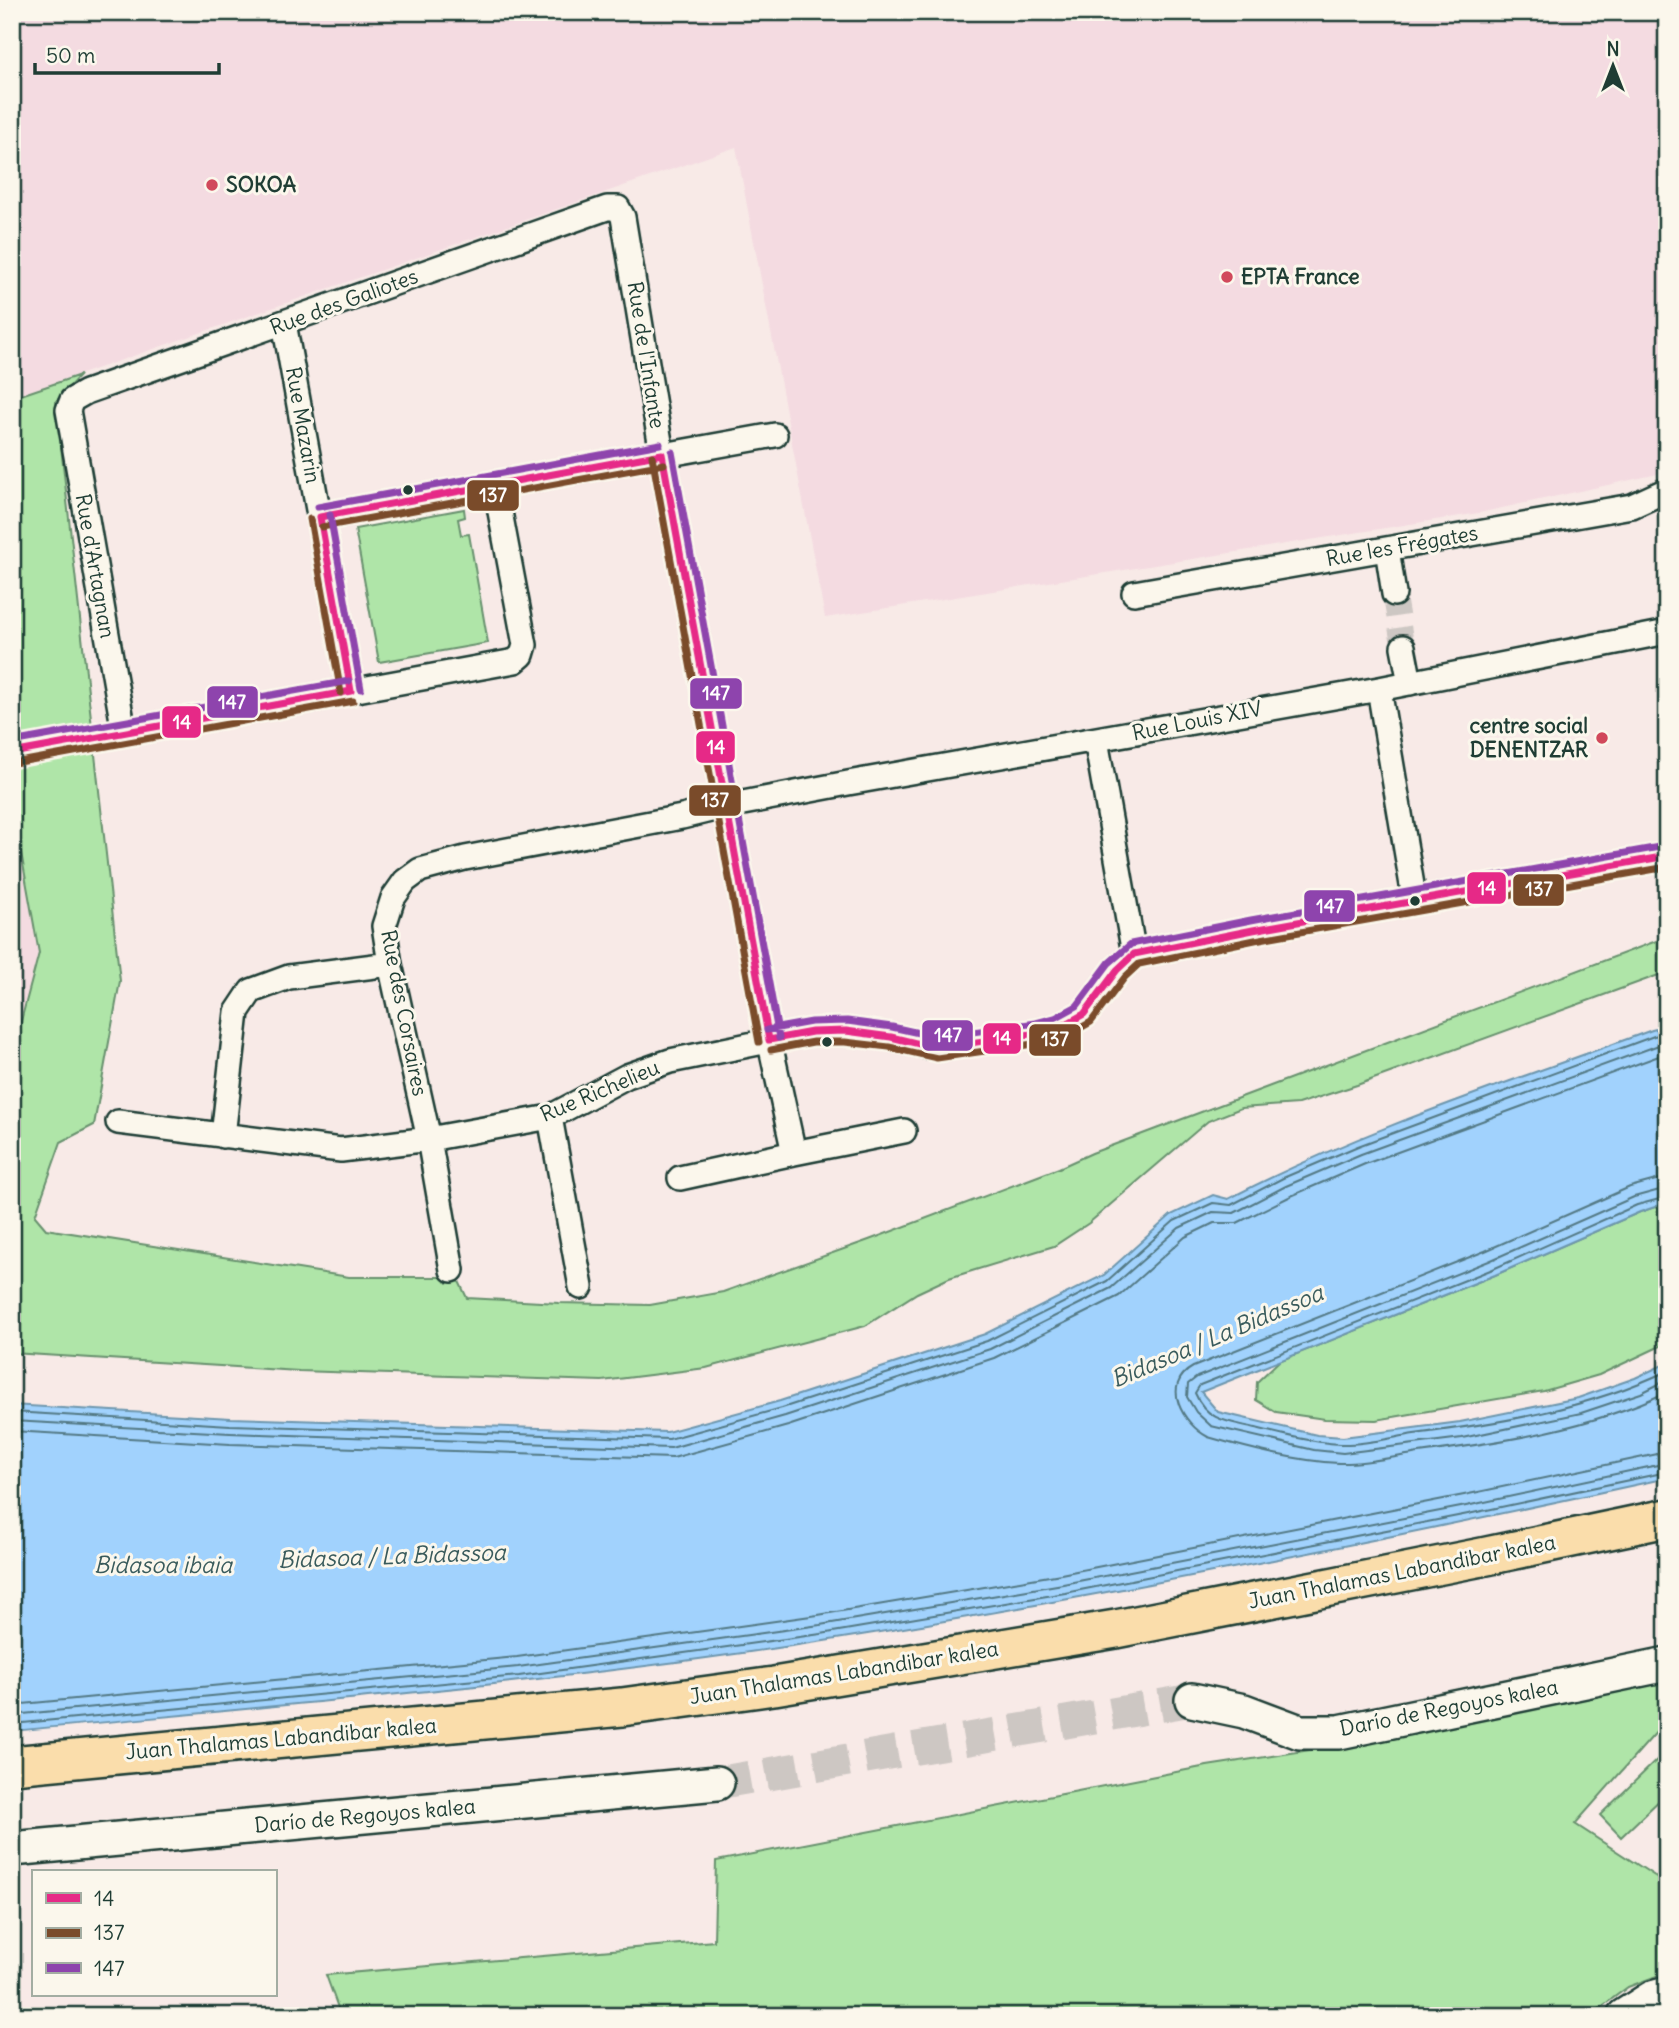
<svg xmlns="http://www.w3.org/2000/svg" width="1679" height="2028" font-family="Delius,sans-serif">
	<style>
		.built { fill: #f4dbe1 }
		.green { fill: #afe5a8; stroke: #67916e; stroke-width: 2 }
		.water { fill: #a1d2fd; stroke: #6d96ad; stroke-width: 2 }
		.lines { fill: none; stroke-linecap: round; stroke-linejoin: round }
		.shore { stroke: #537984; stroke-width: 2 }
		.street-tunnel { stroke: #cdc7c3; stroke-width: 23; stroke-dasharray: 23 11; stroke-linecap: butt }
		.secondary-tunnel { stroke: #cdc7c3; stroke-width: 33; stroke-dasharray: 33 17; stroke-linecap: butt }
		.street-casing { stroke: #1f3d34; stroke-width: 28 }
		.secondary-casing { stroke: #1f3d34; stroke-width: 38 }
		.primary-casing { stroke: #1f3d34; stroke-width: 42 }
		.street { stroke: #fbf7ec; stroke-width: 23 }
		.secondary { stroke: #fbf7ec; stroke-width: 33 }
		.primary { stroke: #faddab; stroke-width: 37 }
		.bus-1-casing { stroke: #fbf7ec; stroke-width: 12 }
		.bus-2-casing { stroke: #fbf7ec; stroke-width: 12 }
		.bus-3-casing { stroke: #fbf7ec; stroke-width: 12 }
		.bus-1 { stroke: #e62987; stroke-width: 7 }
		.bus-2 { stroke: #7a4b2a; stroke-width: 7 }
		.bus-3 { stroke: #8e44ad; stroke-width: 7 }
		.poi-dot { fill: #d1495b; stroke: #fbf7ec; stroke-width: 2.5 }
		.bus-dot { fill: #1f3d34; stroke: #fbf7ec; stroke-width: 2.5 }
		.labels { text-anchor: middle; stroke-width: 6; stroke-linejoin: round; paint-order: stroke }
		.poi-label { font-size: 21px; font-weight: bold; fill: #1f3d34; stroke: #fbf7ec; text-anchor: start }
		.street-label { font-size: 21px; fill: #1f3d34; stroke: #fbf7ec }
		.water-label { font-size: 23px; font-style: italic; fill: #395b5c; stroke: #fbf7ec }
		.line-badge { stroke: #fbf7ec; stroke-width: 2.5 }
		.badge-label { font-size: 19px; text-anchor: middle; font-weight: bold; fill: #fff }
	</style>
	<rect width="100%" height="100%" fill="#f8eae7"/>
	<filter id="ink" filterUnits="userSpaceOnUse"><feTurbulence type="fractalNoise" baseFrequency=".0143" numOctaves="2"/><feDisplacementMap in="SourceGraphic" scale="14" xChannelSelector="R" yChannelSelector="G"/><feConvolveMatrix kernelMatrix="1 2 1 2 8 2 1 2 1" color-interpolation-filters="sRGB"/></filter>
	<g filter="url(#ink)">
		<path class="built" d="M12,12H1667V472L1479,513L825,618L736,147L12,398Z
			M12,802L39,953L12,1055Z"/>
		<path class="green" d="M80,375L56,401L120,981L94,1125L61,1142L35,1216L46,1229L349,1277H457L467,1298L559,1303L650,1305L723,1292L869,1240L1059,1168L1092,1153L1667,937V972L1357,1085L1298,1104L1241,1108L1208,1121L1089,1223L1054,1246L949,1278L917,1293L865,1326L706,1368L602,1381L299,1371L12,1353V1055L39,953L12,802V398Z
			M464,509L465,517L458,519L461,535L469,534L488,643L379,662L355,529Z
			M1667,1203V1343L1599,1375L1544,1391L1376,1420L1325,1419L1276,1412L1256,1400L1257,1382L1279,1361L1495,1275L1640,1212Z
			M1667,1676V1720L1575,1824L1667,1884V1972L1628,1987L1589,2016H1278L1272,2014L1253,2016H341L326,1975L714,1941L716,1861L1207,1766L1323,1748Z
			M1664,1753L1667,1756V1793L1621,1837L1600,1815Z"/>
		<path class="water" d="M1667,1026V1203L1640,1212L1495,1275L1201,1392L1218,1412L1317,1435L1343,1437L1460,1422L1578,1398L1635,1378L1667,1363V1478C1387,1539 1106,1596 824,1641C555,1683 283,1705 12,1731V1405L231,1418L667,1432L780,1401L985,1334L1104,1275L1171,1215L1213,1195L1228,1199C1363,1129 1510,1082 1652,1030Z"/>
		<g class="lines">
			<path class="shore" d="M1667,1177L1630,1187L1485,1251L1193,1367C1160,1385 1183,1424 1208,1437C1250,1449 1296,1461 1339,1463C1365,1464 1393,1457 1419,1453C1503,1442 1589,1429 1667,1392
				M1667,1188L1634,1197L1489,1261L1197,1377L1188,1384L1187,1397L1196,1412L1211,1426L1314,1450L1343,1453L1462,1438L1581,1413L1641,1393L1667,1380
				M1667,1197L1637,1205L1493,1269L1200,1385L1195,1393C1207,1422 1230,1422 1256,1428C1284,1435 1311,1442 1340,1444C1364,1445 1390,1438 1414,1434C1501,1423 1587,1409 1667,1371
				M12,1412L230,1425L669,1439L782,1408L987,1341L1107,1281L1174,1221L1213,1203L1231,1205L1283,1178L1358,1146L1654,1036L1667,1033
				M12,1421L230,1433L671,1448L785,1416L990,1349L1111,1288L1179,1228L1213,1212L1234,1213L1286,1186L1361,1154L1667,1042
				M12,1431L230,1444L673,1458L788,1426L994,1358L1119,1296L1185,1237L1214,1223H1237L1291,1196L1365,1164L1667,1053
				M12,1705L517,1657L818,1615L1061,1574L1464,1495L1667,1452
				M12,1715L518,1667L820,1625L1063,1584L1466,1506L1667,1463
				M12,1724L519,1676L821,1634L1065,1593L1468,1514L1667,1472"/>
			<path class="street-tunnel" d="M1394,594L1403,647"/>
			<path class="secondary-tunnel" d="M717,1783L1192,1700"/>
			<defs>
				<path id="street" d="M284,323L351,691
					M320,517L775,435
					M1387,549L1394,594
					M1134,593L1632,506L1667,490
					M1403,647L1410,683
					M1379,689L1415,903
					M124,732L68,410L72,400L86,392L607,208H618L623,217L662,454L762,1007L794,1153L680,1178
					M1096,740L1134,954
					M12,753L515,661L522,655L525,645L495,485
					M550,1117L581,1287
					M118,1122L341,1150L429,1139L550,1117L627,1076L670,1061L812,1032L846,1031L891,1037L930,1048L1038,1033L1059,1028L1084,1014L1117,970L1134,954L1253,930L1667,856
					M223,1136L237,1012L251,991L289,977L390,964
					M794,1153L904,1131
					M452,1270L429,1139L390,964L384,926L393,898L405,881L420,870L465,858L682,817L727,806L848,783L1379,689L1667,632"/>
				<path id="secondary" d="M1192,1700L1244,1711L1300,1732H1339L1667,1664
					M12,1849L717,1783
					M1624,2016L1652,1998L1667,1994"/>
				<path id="primary" d="M12,1765L622,1707L774,1686L1116,1629L1482,1557L1667,1518"/>
			</defs>
			<use href="#street" class="street-casing"/>
			<use href="#secondary" class="secondary-casing"/>
			<use href="#primary" class="primary-casing"/>
			<use href="#street" class="street"/>
			<use href="#secondary" class="secondary"/>
			<use href="#primary" class="primary"/>
			<defs>
				<path id="bus-1" d="M662,454L769,1040
					M320,517L662,454
					M320,517L351,691
					M12,753L351,691
					M769,1040L812,1032L846,1031L891,1037L936,1048L1038,1033L1059,1028L1084,1014L1117,970L1134,954L1253,930L1667,856"/>
				<path id="bus-2" d="M652,456L759,1042
					M310,519L341,693
					M322,527L664,464
					M14,763L353,701
					M771,1050L813,1042H845L889,1047L937,1058L1040,1043L1063,1038L1091,1022L1125,977L1139,964L1255,940L1667,867"/>
				<path id="bus-3" d="M672,452L779,1038
					M318,507L660,444
					M330,515L361,689
					M12,742L349,681
					M767,1030L811,1022L847,1021L892,1027L937,1037L1036,1023L1055,1018L1077,1006L1109,963L1131,944L1251,920L1665,846"/>
			</defs>
			<use href="#bus-1" class="bus-1-casing"/>
			<use href="#bus-2" class="bus-2-casing"/>
			<use href="#bus-3" class="bus-3-casing"/>
			<use href="#bus-1" class="bus-1"/>
			<use href="#bus-2" class="bus-2"/>
			<use href="#bus-3" class="bus-3"/>
		</g>
	</g>
	<g class="poi-dot">
		<circle cx="212" cy="185" r="7"/>
		<circle cx="1227" cy="277" r="7"/>
		<circle cx="1602" cy="738" r="7"/>
	</g>
	<g class="bus-dot">
		<circle cx="408" cy="490" r="6"/>
		<circle cx="1415" cy="901" r="6"/>
		<circle cx="827" cy="1042" r="6"/>
	</g>
	<g class="labels">
		<g class="poi-label">
			<text x="226" y="192">SOKOA</text>
			<text x="1241" y="284">EPTA France</text>
			<text x="1588" y="733" text-anchor="end">centre social<tspan x="1588" dy="24">DENENTZAR</tspan></text>
		</g>
		<g class="street-label">
			<text transform="translate(344 302) rotate(-20)" y="7">Rue des Galiotes</text>
			<text transform="translate(646 355) rotate(81)" y="7">Rue de l'Infante</text>
			<text transform="translate(303 425) rotate(80)" y="7">Rue Mazarin</text>
			<text transform="translate(1402 546) rotate(-10)" y="7">Rue les Frégates</text>
			<text transform="translate(95 566) rotate(80)" y="7">Rue d'Artagnan</text>
			<text transform="translate(1197 721) rotate(-11)" y="7">Rue Louis XIV</text>
			<text transform="translate(404 1013) rotate(79)" y="7">Rue des Corsaires</text>
			<text transform="translate(600 1091) rotate(-23)" y="7">Rue Richelieu</text>
			<text transform="translate(1402 1572) rotate(-11)" y="7">Juan Thalamas Labandibar kalea</text>
			<text transform="translate(844 1673) rotate(-9)" y="7">Juan Thalamas Labandibar kalea</text>
			<text transform="translate(1449 1708) rotate(-11)" y="7">Darío de Regoyos kalea</text>
			<text transform="translate(281 1739) rotate(-5)" y="7">Juan Thalamas Labandibar kalea</text>
			<text transform="translate(365 1816) rotate(-5)" y="7">Darío de Regoyos kalea</text>
		</g>
		<g class="water-label">
			<text transform="translate(1217 1336) rotate(-23)" y="8">Bidasoa / La Bidassoa</text>
			<text transform="translate(392 1556) rotate(-2)" y="8">Bidasoa / La Bidassoa</text>
			<text x="163" y="1573">Bidasoa ibaia</text>
		</g>
	</g>
	<g class="line-badge">
		<rect x="466" y="479" width="54" height="33" rx="7" fill="#7a4b2a"/>
		<rect x="689" y="677" width="54" height="33" rx="7" fill="#8e44ad"/>
		<rect x="206" y="685" width="53" height="34" rx="7" fill="#8e44ad"/>
		<rect x="161" y="705" width="41" height="34" rx="7" fill="#e62987"/>
		<rect x="695" y="730" width="41" height="34" rx="7" fill="#e62987"/>
		<rect x="688" y="784" width="54" height="33" rx="7" fill="#7a4b2a"/>
		<rect x="1466" y="871" width="41" height="34" rx="7" fill="#e62987"/>
		<rect x="1512" y="873" width="53" height="34" rx="7" fill="#7a4b2a"/>
		<rect x="1303" y="889" width="53" height="34" rx="7" fill="#8e44ad"/>
		<rect x="921" y="1019" width="53" height="33" rx="7" fill="#8e44ad"/>
		<rect x="982" y="1022" width="40" height="33" rx="7" fill="#e62987"/>
		<rect x="1028" y="1023" width="54" height="34" rx="7" fill="#7a4b2a"/>
	</g>
	<g class="badge-label">
		<text x="493" y="502">137</text>
		<text x="716" y="700">147</text>
		<text x="232" y="709">147</text>
		<text x="182" y="729">14</text>
		<text x="716" y="754">14</text>
		<text x="715" y="807">137</text>
		<text x="1487" y="895">14</text>
		<text x="1539" y="896">137</text>
		<text x="1330" y="913">147</text>
		<text x="948" y="1042">147</text>
		<text x="1002" y="1045">14</text>
		<text x="1055" y="1046">137</text>
	</g>
	<rect width="1679" height="2028" fill="none" stroke="#fbf7ec" stroke-width="42"/>
	<rect x="21" y="21" width="1637" height="1986" fill="none" stroke="#1f3d34" stroke-width="2.5" filter="url(#ink)"/>
	<rect x="32" y="1870" width="245" height="126" fill="#fbf7ec" stroke="#a3ada2" stroke-width="2"/>
	<rect x="46" y="1893" width="35" height="10" fill="#e62987" stroke="#a3ada2" stroke-width="2"/>
	<text x="94" y="1906" font-size="21" fill="#1f3d34">14</text>
	<rect x="46" y="1928" width="35" height="10" fill="#7a4b2a" stroke="#a3ada2" stroke-width="2"/>
	<text x="94" y="1940" font-size="21" fill="#1f3d34">137</text>
	<rect x="46" y="1963" width="35" height="10" fill="#8e44ad" stroke="#a3ada2" stroke-width="2"/>
	<text x="94" y="1976" font-size="21" fill="#1f3d34">147</text>
	<g transform="translate(1613 66)" stroke="#fbf7ec" stroke-width="5" paint-order="stroke">
	<path d="M0-5L12 26L0 18L-12 26Z" fill="#1f3d34"/>
	<text y="-10" font-size="19" font-weight="bold" text-anchor="middle" fill="#1f3d34">N</text>
	</g>
	<path d="M35 63v10h184v-10" fill="none" stroke="#1f3d34" stroke-width="3.5"/>
	<text x="46" y="63" font-size="21" fill="#1f3d34" stroke="#fbf7ec" stroke-width="5" paint-order="stroke">50 m</text>
</svg>
